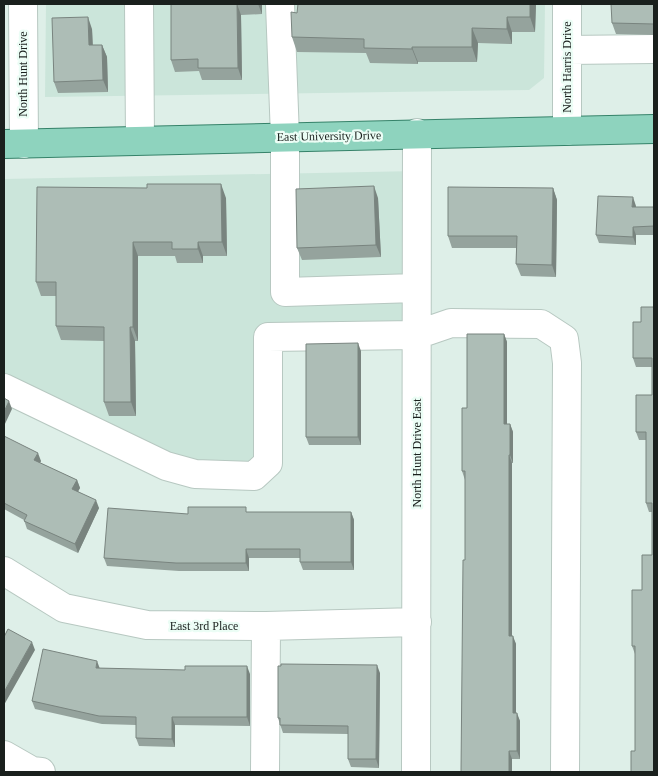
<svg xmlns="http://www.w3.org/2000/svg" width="658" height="776" font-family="'Times New Roman',serif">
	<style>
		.built { fill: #cbe5da }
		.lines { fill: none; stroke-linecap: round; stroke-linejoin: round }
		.minor-casing { stroke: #b7c8c1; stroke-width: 30 }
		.major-casing { stroke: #358269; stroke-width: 30 }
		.minor { stroke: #fff; stroke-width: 28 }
		.major { stroke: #8ed3be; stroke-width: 28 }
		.wall { fill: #95a39d }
		.shaded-wall { fill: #79847f }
		.building { fill: #adbdb6; stroke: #79847f }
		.labels { text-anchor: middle; stroke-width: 4.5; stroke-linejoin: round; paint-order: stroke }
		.street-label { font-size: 12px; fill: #1a201d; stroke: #ebfdf5 }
	</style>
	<rect width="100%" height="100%" fill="#deefe8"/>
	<path class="built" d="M46,4H545L544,78L529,90L45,97Z
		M417,171L416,335L268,337V463L195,474L4,388V179Z"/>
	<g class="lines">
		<defs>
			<path id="minor" d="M23,4L24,144
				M139,4L140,140
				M280,4L285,137V292L416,288
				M567,50L654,49
				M567,131V4
				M4,388L166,466L195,474L254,476L268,463V337L416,335L451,323L541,324L564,339L567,363L565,772
				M4,571L64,608L147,625L266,626L417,622
				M4,755L32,771L41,772
				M265,772L266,626
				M416,772L417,133"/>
			<path id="major" d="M4,144L654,129"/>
		</defs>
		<use href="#minor" class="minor-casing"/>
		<use href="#major" class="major-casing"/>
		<use href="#minor" class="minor"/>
		<use href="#major" class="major"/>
	</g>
	<path class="wall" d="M171,4H262V14L241,15L242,80H202L199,71L175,72L171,60Z
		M298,4H536L535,32H512V44L478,43L477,62H418V64L370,63L366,53L297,52L292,37L297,13Z
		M654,4V35L616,34L612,23Z
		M92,29L93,45H102L107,57L108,92L58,93L54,82Z
		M553,188L557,200L556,277L521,276L516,264V248H452L448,236Z
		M226,198L227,256H203V263H177L175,256H138V341H135L136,416H109L104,402V341L61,340L56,326V296H41L36,282Z
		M378,198L381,257L302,260L297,248Z
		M636,206V207H654V235H636V245L599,243L596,235Z
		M654,307V772L635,751V654L632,646L642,590L652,555V512H649L646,503V440H639L636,432L652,395V367H636L633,358L641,322Z
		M504,334L507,342V424H510L513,432V463H512V636L516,644V713L520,721V759H512V772L465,560V480L462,471L467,408Z
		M361,351V445H309L306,437Z
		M4,436L41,461L40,463L77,480L80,488L78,491L99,508L78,553L27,529L24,520L4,509Z
		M247,512H351L354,520V570H303L300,562V558H249V571H179L107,566L104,558L188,514Z
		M100,668L250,674V726L175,725V747L139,746L136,738V725L102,724L35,709L32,701Z
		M380,673L379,768L351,767L348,759V734L283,733L278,718Z"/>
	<path class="shaded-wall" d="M237,4L241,15L242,80L238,68Z
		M258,4H262V14Z
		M530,4H536L535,32L530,17Z
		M88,17L92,29L93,57L89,45Z
		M507,17L512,32V44L507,29Z
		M472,28L478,43L477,62L472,47Z
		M102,45L107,57L108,92L103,80Z
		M412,47L418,62V64L412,49Z
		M221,184L226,198L227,256L222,242Z
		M374,186L378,198L381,257L376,245Z
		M553,188L557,200L556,277L552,265Z
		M633,197L636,206L635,215L632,207Z
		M633,227L636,235V245L633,237Z
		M133,242L138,256V341L133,327Z
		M198,242L203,256V263L198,249Z
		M130,327L135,341L136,416L131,402Z
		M504,334L507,342V432L504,424Z
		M358,343L361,351V445L358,437Z
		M9,401L12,409L4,426V412Z
		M510,424L513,432V463L510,455Z
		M38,453L41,461L37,468L34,460Z
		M509,455L512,463V644L509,636Z
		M77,480L80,488L75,497L72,489Z
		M96,500L99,508L78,553L75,544Z
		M351,512L354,520V570L351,562Z
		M246,549L249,558V571L246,563Z
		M513,636L516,644V721L513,713Z
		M32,642L35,650L4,705V692Z
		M97,661L100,669L96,668Z
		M377,665L380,673L379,768L376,759Z
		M247,666L250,674V726L247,717Z
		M517,713L520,721V759L517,751Z
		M172,717L175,725V747L172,739Z
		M509,751L512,759V772H509Z"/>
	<path class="building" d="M171,4H237L238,68H198V59L171,60Z
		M298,4H530V17H507V29L472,28V47H412V49L364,48V39L292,37L291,12L297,13Z
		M611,4H654V24L612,23Z
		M88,17L89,45H102L103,80L54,82L52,18Z
		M147,184H221L222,242H198V249H172V242H133V327H130L131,402H104V327L56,326V282H36L37,187L147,188Z
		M374,186L376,245L297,248L296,189Z
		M448,187L553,188L552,265L516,264L517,236H448Z
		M598,196L633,197L632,207H654V226L633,227V237L596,235Z
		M641,307H654V772H631V751H635V646H632V590H642V555H652V503H646V432H636V395H652V358H633V322H641Z
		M467,334H504V424H510V455H509V636H513V713H517V751H509V772H461L463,560H465V471H462V408H467Z
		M358,343V437H306V344Z
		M4,398L9,401L4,412Z
		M4,436L38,453L34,460L77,480L72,489L96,500L75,544L24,521L27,515L4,503Z
		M188,507H246V512H351V562H300V549H246V563H176L104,558L108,508L188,514Z
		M8,629L32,642L4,692V637Z
		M43,649L97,661L96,668L185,670V666H247V717H172V739L136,738V717L99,716L32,701Z
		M281,664L377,665L376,759H348V726L280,725V718H278V666H281Z"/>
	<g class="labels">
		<g class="street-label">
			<text transform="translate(567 67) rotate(-90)" y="4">North Harris Drive</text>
			<text transform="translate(23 74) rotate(-90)" y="4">North Hunt Drive</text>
			<text transform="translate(329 136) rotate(-1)" y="4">East University Drive</text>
			<text transform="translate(417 453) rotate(-90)" y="4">North Hunt Drive East</text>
			<text x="204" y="630">East 3rd Place</text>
		</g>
	</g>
	<rect width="658" height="776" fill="none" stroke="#1a201d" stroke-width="10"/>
</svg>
